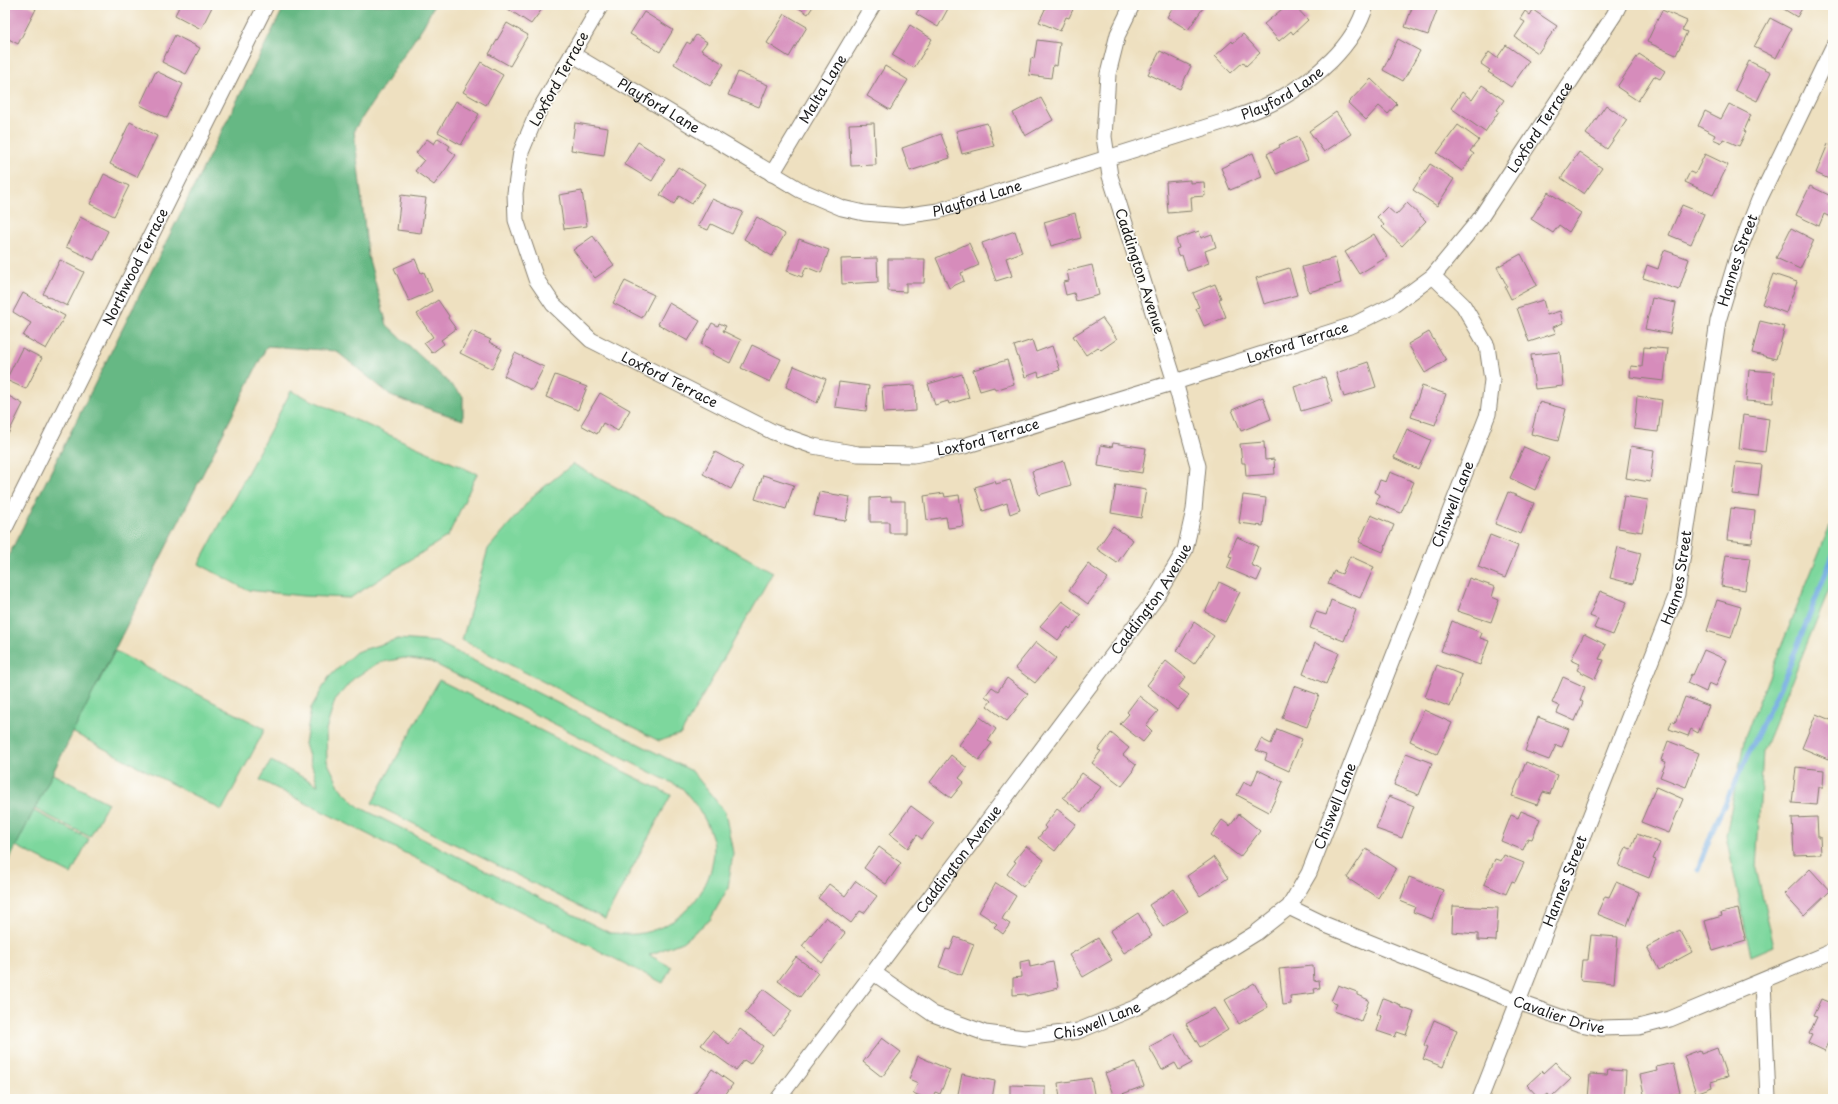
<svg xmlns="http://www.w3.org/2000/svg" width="1838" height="1104" font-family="'Playpen Sans',sans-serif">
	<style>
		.green { fill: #7dd79d; stroke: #4c7a5c; fill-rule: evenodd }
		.forest { fill: #66b884; stroke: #416a50 }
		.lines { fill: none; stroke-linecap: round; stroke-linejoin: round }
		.stream { stroke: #72abe2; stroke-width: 5 }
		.building { fill: #d68cbb }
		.street-casing { stroke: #857e6e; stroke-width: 17 }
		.street { stroke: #fff; stroke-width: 15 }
		.labels { text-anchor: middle; stroke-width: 3.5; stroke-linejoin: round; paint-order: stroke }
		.street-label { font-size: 14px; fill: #1c1c1c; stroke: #fdfcf7 }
	</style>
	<rect width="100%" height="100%" fill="#fdfcf7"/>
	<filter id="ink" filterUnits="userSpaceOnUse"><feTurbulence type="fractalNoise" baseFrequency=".025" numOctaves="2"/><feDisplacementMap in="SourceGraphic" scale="8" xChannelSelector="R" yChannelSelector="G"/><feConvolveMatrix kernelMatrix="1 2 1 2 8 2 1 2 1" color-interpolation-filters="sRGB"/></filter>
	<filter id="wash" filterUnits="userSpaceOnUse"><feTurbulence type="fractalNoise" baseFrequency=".012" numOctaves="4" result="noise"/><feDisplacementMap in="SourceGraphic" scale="16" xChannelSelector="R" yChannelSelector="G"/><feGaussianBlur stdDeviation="0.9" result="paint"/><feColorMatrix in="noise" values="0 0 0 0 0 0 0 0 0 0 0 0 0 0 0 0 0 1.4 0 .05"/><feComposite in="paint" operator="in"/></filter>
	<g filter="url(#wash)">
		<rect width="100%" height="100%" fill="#eee0c0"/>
		<path class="green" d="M291,391L477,474L448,536L350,598L303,596L247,590L199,564Z
			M573,464L773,572L681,734L659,741L462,640L488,549L534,495Z
			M1833,518V580L1763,751L1756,869L1774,946L1751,956L1726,836L1745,736Z
			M398,639L437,642L692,771L725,812L733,853L728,888L710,920L682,942L649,955L671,967L663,983L260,780L271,761L318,785L305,744L311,708L329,677L356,652ZM404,658L431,662L682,788C696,805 705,815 712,837C716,847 713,862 710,873C699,905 672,929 637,934C629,935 619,933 610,933L359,807L340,788L327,761L326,730L335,700L353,679L378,663Z
			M115,651L265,729L222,810L72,732Z
			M439,680L671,795L605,919L372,803Z
			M51,773L108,803L90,837L33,808Z
			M32,810L89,839L71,874L14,845Z"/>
		<path class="forest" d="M285,5H434L424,25L354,130L368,256L387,325L463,396V420L393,397L336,351L267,346L5,868V563Z"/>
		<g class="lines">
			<path class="stream" d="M1698,869L1714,827L1787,672L1833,555"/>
		</g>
		<g id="blocks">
			<path class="building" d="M5,5H29L36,9L18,44L5,37Z
				M180,5H213L201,29L175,15Z
				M506,5H545L531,24L505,7Z
				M794,5H814L808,14Z
				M922,5H950L938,27L916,14Z
				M1047,5H1075L1069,18L1066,17L1060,31L1039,22Z
				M1174,5H1205L1188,30L1167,17Z
				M1287,5H1294L1308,20L1293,34L1291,31L1279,41L1264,24Z
				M1413,5H1439L1428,35L1405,27Z
				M1777,5H1804L1797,17Z
				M1533,10L1557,26L1538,53L1515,37L1525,22L1520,19L1525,11L1530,15Z
				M1662,10L1687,21L1682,30L1687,32L1676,55L1647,42Z
				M644,12L673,30L660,52L630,34Z
				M785,14L807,27L789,57L767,43Z
				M1770,18L1791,29L1776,58L1754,47Z
				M507,23L528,35L510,66L489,54Z
				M910,25L932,39L914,68L892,55Z
				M1243,34L1260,53L1246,66L1243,62L1231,73L1215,56L1232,41L1233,43Z
				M175,35L200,48L186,74L162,62Z
				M696,35L707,42L701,50L724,64L710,86L674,64L687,42L690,44Z
				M1398,39L1420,51L1403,81L1383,70Z
				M1037,40L1060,43L1057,66L1053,65L1051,78L1029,75L1031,58L1034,59Z
				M1506,45L1529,61L1511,87L1488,72L1490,70L1481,64L1489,52L1497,58Z
				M1160,51L1191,66L1180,89L1148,74Z
				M1639,54L1665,71L1660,79L1654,76L1638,101L1617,87Z
				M1749,61L1771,72L1757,101L1735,90Z
				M481,62L503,75L486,105L463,92Z
				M885,66L908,80L890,110L867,96Z
				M156,71L183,84L167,118L140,105Z
				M738,72L768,85L759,107L728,95Z
				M1371,79L1397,104L1388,114L1379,106L1366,120L1348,103Z
				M1482,85L1504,100L1497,110L1499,111L1485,132L1451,108L1462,92L1472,100Z
				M1041,98L1053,120L1025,136L1013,113Z
				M456,101L479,114L461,145L438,132Z
				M1729,104L1751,115L1744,131L1746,132L1739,146L1723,139L1722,143L1713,139L1715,135L1698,126L1705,111L1721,119Z
				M1606,105L1627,120L1607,149L1586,134Z
				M1336,112L1351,134L1324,152L1309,131Z
				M130,122L157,136L137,177L110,164Z
				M575,123L608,128L604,155L571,150Z
				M874,123L876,165L851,166L849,124Z
				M987,123L994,146L962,154L956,131Z
				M1458,125L1479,140L1470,151L1474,154L1462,171L1437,153Z
				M941,134L950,158L910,171L902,148Z
				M1298,137L1308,160L1276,174L1267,154L1280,147L1279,145Z
				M438,138L450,146L448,149L456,155L434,185L415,171L424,160L416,153L427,139L434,144Z
				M638,142L665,159L652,181L624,164Z
				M1828,144L1833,146V181L1816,173Z
				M1579,152L1602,168L1584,194L1561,178Z
				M1253,153L1262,177L1230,190L1221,168Z
				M1705,154L1728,165L1713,195L1685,182L1690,172L1695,174Z
				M1430,164L1454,179L1437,206L1413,190Z
				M678,167L705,184L692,204L679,196L674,204L660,195Z
				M104,174L129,186L114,216L90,204Z
				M1190,180V183L1204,182L1205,196L1191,197L1192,211L1168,213L1166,182Z
				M1810,186L1833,197L1829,204L1833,205V217L1832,218L1824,214L1819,226L1796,215Z
				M582,191L587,226L564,229L559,195Z
				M1548,192L1581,213L1569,232L1559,225L1553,233L1531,219Z
				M401,195L426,198L421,233L397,230Z
				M712,199L743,212L732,234L711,224L708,230L698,226Z
				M1407,203L1426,221L1402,246L1382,227L1384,225L1377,217L1387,207L1396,215Z
				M1682,205L1704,214L1691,244L1669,235Z
				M1075,213L1081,238L1051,246L1044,222Z
				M80,217L108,231L94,260L66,247Z
				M757,217L785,234L772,256L744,239Z
				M1791,228L1814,240L1800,269L1776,258Z
				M1015,231L1022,252L1006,258L1012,276L996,281L982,243Z
				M1199,231L1201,238L1212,234L1216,247L1205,251L1209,263L1187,271L1182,255L1178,256L1176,249L1179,248L1176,239Z
				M1374,234L1387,257L1359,274L1345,252Z
				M593,236L614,265L595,278L573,250Z
				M799,239L829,250L821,273L806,267L802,277L787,271Z
				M969,243L979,265L961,273L964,281L949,288L936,258Z
				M1664,250L1689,259L1679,290L1643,278L1647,265L1658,269Z
				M1521,254L1537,285L1511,299L1505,287L1507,286L1497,267Z
				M877,258L878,282L842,284L841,259Z
				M1335,258L1341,283L1309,292L1302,267Z
				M415,259L421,273L424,272L432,291L409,301L394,268Z
				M888,259H925L924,283H906V292L888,291Z
				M60,260L84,272L67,306L43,294Z
				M1092,265L1099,295L1076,301L1074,293L1066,295L1063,282L1069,281L1067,271Z
				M1289,268L1297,295L1264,304L1256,278Z
				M1773,274L1797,282L1786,313L1762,304Z
				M625,281L654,295L642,318L613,303Z
				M1215,284L1221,298L1219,299L1226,317L1204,326L1196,308L1199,307L1193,293Z
				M23,293L65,316L46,349L23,336L31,323L13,312Z
				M1652,298L1676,303L1670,334L1645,329Z
				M438,300L449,316L448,318L456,329L441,340L444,344L432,353L424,343L433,337L417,314Z
				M1543,300L1547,315L1560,311L1563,323L1553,327L1556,333L1529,342L1517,308Z
				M669,303L700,321L688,341L658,324Z
				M1102,318L1117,339L1101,350L1098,347L1086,355L1073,336Z
				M1760,321L1785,327L1776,359L1752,353Z
				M712,323L718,326L719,323L726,326L723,331L741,340L730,363L712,354L714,351L701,344Z
				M472,331L491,340L489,342L502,349L492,369L460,353Z
				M1429,332L1446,360L1425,373L1408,344Z
				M1032,340L1036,352L1052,346L1060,370L1039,377L1038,372L1025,377L1014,346Z
				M752,345L781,359L770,382L741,368Z
				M1644,347L1668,349L1664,381L1630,377L1631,366L1642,367Z
				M22,348L42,358L26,389L6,380Z
				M1560,352L1563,386L1535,389L1531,355Z
				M515,353L544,367L532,390L504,376Z
				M1007,360L1014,384L995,390L994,387L980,391L973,370Z
				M1368,362L1376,387L1344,397L1336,373Z
				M794,366L826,379L817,403L786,387Z
				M1749,370L1775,372L1773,403L1746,401Z
				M962,374L969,398L949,404L948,401L935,405L928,384Z
				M555,375L587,387L578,410L546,397Z
				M1325,377L1332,402L1301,411L1294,387Z
				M839,382L869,386L866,411L835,407Z
				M915,385L916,411L884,413L882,387Z
				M1422,386L1446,394L1435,425L1411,417Z
				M600,393L630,410L618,431L603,423L597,434L581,425Z
				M5,394L23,404L8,434L5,432Z
				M1637,396L1662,400L1658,432L1634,429Z
				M1263,397L1271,419L1241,431L1232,410Z
				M1539,402L1566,409L1558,441L1531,434Z
				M1743,415L1769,419L1765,452L1739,448Z
				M1407,429L1431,440L1418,469L1394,458Z
				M1264,442L1265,460L1274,459L1275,474L1246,476L1245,463H1242L1240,444Z
				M1113,443L1146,448L1142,473L1098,466L1101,445L1112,447Z
				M1631,446L1654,450L1650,482L1626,478Z
				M1524,447L1549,458L1535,490L1510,478Z
				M715,452L743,467L731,489L703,474Z
				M1064,461L1071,485L1039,495L1032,471Z
				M1736,462L1762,465L1758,497L1732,494Z
				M1390,472L1414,482L1401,513L1376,503L1380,495L1375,492L1380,480L1386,482Z
				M763,475L794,485L786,509L755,499Z
				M1010,480L1020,510L1010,514L1007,503L983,511L975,487L995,481L996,484Z
				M1116,485L1146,490L1141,518L1111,513Z
				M819,492L850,497L846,521L814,516Z
				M1508,492L1534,503L1521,534L1495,524Z
				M944,493L945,497L959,495L964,526L948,528L946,517L927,520L924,496Z
				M1243,495L1266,498L1263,526L1239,523Z
				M1624,496L1648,500L1642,532L1618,528Z
				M891,497V501H905V533H889V522H870V498Z
				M1731,508L1755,511L1752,543L1727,540Z
				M1371,515L1394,525L1383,552L1359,542Z
				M1113,526L1133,540L1117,563L1097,549Z
				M1490,535L1518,546L1505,578L1478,567Z
				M1237,537L1258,546L1251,565L1262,570L1257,581L1227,568L1232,557L1229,556Z
				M1618,547L1641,553L1633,584L1610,578Z
				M1726,555L1750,558L1745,590L1721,586Z
				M1350,556L1374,567L1360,598L1328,584L1334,571L1342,574Z
				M1088,564L1108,578L1088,604L1069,590Z
				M1469,578L1495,587L1492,597L1499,600L1491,622L1457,611Z
				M1219,582L1240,592L1225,622L1205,612Z
				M1600,591L1627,602L1613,635L1594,628L1598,619L1589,616Z
				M1331,600L1356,610L1344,641L1310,628L1316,612L1326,615Z
				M1717,600L1741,607L1731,638L1707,631Z
				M1062,601L1081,615L1070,629L1068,627L1058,640L1040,626Z
				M1452,621L1482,633L1480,638L1489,641L1480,665L1441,651Z
				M1194,622L1214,636L1194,664L1177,651Z
				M1584,634L1606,645L1599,659L1604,660L1595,679L1577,670L1580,664L1571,660Z
				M1036,642L1056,658L1035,683L1015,668Z
				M1315,643L1339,653L1326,684L1303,674Z
				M1704,650L1727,660L1716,686L1709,683L1706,692L1687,683L1691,674L1693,675Z
				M1166,661L1186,677L1178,687L1189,695L1177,710L1147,685Z
				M1437,665L1462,675L1450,707L1425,697Z
				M1563,677L1585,687L1580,700L1583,702L1575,721L1557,713L1560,706L1552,703Z
				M1007,678L1028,694L1007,721L987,706L991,701L985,696L992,687L998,691Z
				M1294,686L1319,695L1307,727L1282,718Z
				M1139,696L1158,711L1146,725L1152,731L1143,742L1120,724L1129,714L1127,712Z
				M1685,697L1709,706L1698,733L1691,729L1688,736L1669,729L1672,721L1675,723Z
				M1424,710L1452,723L1437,754L1410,741Z
				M1816,714L1833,721V745L1828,759L1802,748Z
				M980,717L996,729L988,741L992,743L979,760L959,745Z
				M1538,717L1569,729L1562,747L1556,745L1549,760L1525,751Z
				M1277,729L1302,739L1289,771L1265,760L1267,754L1256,750L1261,739L1271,744Z
				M1111,733L1129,748L1123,755L1136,765L1132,771L1133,772L1122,786L1092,763L1101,751L1098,750Z
				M1668,741L1699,753L1686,787L1660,777L1666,762L1661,760Z
				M1406,753L1432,763L1419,795L1394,785Z
				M951,755L967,768L959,778L964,782L951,798L930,782Z
				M1526,762L1557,775L1550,794L1543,792L1537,805L1512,796Z
				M1796,767L1824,770L1823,787H1819L1817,805L1792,803Z
				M1258,770L1283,782L1269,812L1237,795L1244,782L1252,785Z
				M1082,773L1101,787L1081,812L1063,798Z
				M1656,787L1683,799L1669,833L1641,822Z
				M1389,796L1414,806L1402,838L1376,829Z
				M911,806L934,823L922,839L917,835L908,848L890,834Z
				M1057,809L1076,824L1055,851L1038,838L1046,828L1044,826Z
				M1521,811L1540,819L1532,839L1528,838L1523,850L1501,841L1511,815L1518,818Z
				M1239,814L1260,831L1240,857L1211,835L1222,820L1230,826Z
				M1817,817L1818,837H1820L1821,854L1794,855L1792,818Z
				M1637,834L1660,843L1653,859L1656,860L1649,878L1619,866L1626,847L1631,849Z
				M1026,846L1044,860L1023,887L1007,874L1016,862L1014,861Z
				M879,847L901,863L886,884L864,868Z
				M1366,849L1396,868L1378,898L1347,878Z
				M1504,855L1524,863L1515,882L1512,881L1506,894L1484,884L1495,859L1501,861Z
				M1214,857L1228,878L1200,896L1187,876Z
				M1810,869L1830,891L1804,916L1784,894Z
				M1409,877L1443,890L1432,919L1413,912L1415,907L1400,901Z
				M856,881L877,896L864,913L860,911L851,923L818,898L829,884L845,896Z
				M1616,882L1639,892L1627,926L1597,914L1605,896L1609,897Z
				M996,883L1016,896L1002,919L1010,924L1003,934L994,927L997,924L979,912Z
				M1174,889L1188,911L1163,927L1149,905Z
				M1453,906L1498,908L1496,941L1478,940V934L1452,932Z
				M1738,909L1746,941L1713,951L1705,921L1722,916L1721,913Z
				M1138,913L1152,936L1124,953L1110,931Z
				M826,917L845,933L822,963L802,946Z
				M1680,930L1692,952L1659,970L1647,947Z
				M1591,935L1618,937L1614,983L1580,980L1582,960H1588Z
				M955,937L974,944L962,975L939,967L946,949L950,950Z
				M1098,938L1112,960L1083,977L1069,955Z
				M796,957L818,973L800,997L778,981Z
				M1029,960L1030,967L1053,962L1058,988L1026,996V994L1013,995V978L1021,977L1020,962Z
				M1313,966L1314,981L1319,980L1320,988L1314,989L1315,993L1290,996L1291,1004L1283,1005L1279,969Z
				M1254,983L1268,1007L1239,1024L1225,1000Z
				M1338,985L1357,992V995L1369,1000L1361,1021L1334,1011L1337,1003L1331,1001Z
				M763,989L792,1011L774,1035L745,1013Z
				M1383,998L1401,1005L1400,1007L1414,1012L1406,1035L1397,1032L1395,1037L1377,1031L1382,1016L1377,1014Z
				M1821,999L1833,1004V1034L1825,1051L1808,1043L1812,1035L1809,1034L1817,1017L1813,1016Z
				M1214,1008L1228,1030L1200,1047L1186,1024Z
				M1434,1020L1457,1030L1443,1067L1423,1059L1428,1047L1424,1045Z
				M740,1029L763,1046L750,1064L744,1060L736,1070L701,1045L712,1031L729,1044Z
				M1174,1033L1192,1063L1179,1070L1175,1063L1162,1070L1149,1047Z
				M882,1038L901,1052L882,1077L863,1062Z
				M1717,1048L1727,1077L1711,1082L1712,1087L1696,1093L1684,1056L1700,1050L1701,1054Z
				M918,1056L950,1070L940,1094L935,1092L932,1099H927L913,1093L918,1083L909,1079Z
				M1135,1062L1144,1086L1114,1097L1105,1073Z
				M1555,1062L1571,1079L1551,1098L1548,1094L1542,1099H1540L1527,1085L1542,1071L1543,1073Z
				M1673,1063L1680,1093L1657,1099H1645L1640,1075L1657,1071L1656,1067Z
				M712,1069L733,1084L722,1099H696L692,1097Z
				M1608,1070L1626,1071L1624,1099H1588L1590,1074L1607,1075Z
				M962,1074L995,1081L992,1099H957Z
				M1091,1078L1095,1099H1060L1058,1083Z
				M1010,1085L1045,1086V1099H1010Z"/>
		</g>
	</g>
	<g filter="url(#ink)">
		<use href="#blocks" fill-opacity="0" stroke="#857e6e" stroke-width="1"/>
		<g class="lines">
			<defs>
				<g id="street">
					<path id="s1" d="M601,5L536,116L521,152L515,193L516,220L536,279L553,304L591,340L773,432L813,446L858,454L913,455L964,446L1175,382L1353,325L1395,304L1433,276L1479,220L1614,15L1619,5"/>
					<path id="s2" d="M572,54L800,190L842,208L864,213L903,216L938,211L1232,119C1247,113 1264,108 1278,100C1315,79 1354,47 1366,5"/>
					<path id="s3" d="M772,174L873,5"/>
					<path id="s4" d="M5,528L266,5"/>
					<path id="s5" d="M1289,907L1326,925L1518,1002L1580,1024L1601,1028L1639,1027L1670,1019L1833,951"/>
					<path id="s6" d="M874,973L933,1014L985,1033L1025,1038L1078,1031L1137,1007L1256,933L1289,907L1309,873L1488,414L1492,380L1487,346L1463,305L1433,276"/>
					<path d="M1763,981L1768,1099"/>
					<path id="s7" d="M778,1099L1158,595L1185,550L1194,510L1198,466L1175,382L1110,176L1104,137L1108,74L1118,34L1132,5"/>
					<path id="s8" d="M1480,1099L1677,594L1718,321L1739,251L1759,200L1833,47"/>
				</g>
			</defs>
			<use href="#street" class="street-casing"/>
			<use href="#street" class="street"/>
		</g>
	</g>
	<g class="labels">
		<g class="street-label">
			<text transform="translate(559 79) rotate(-61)" y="5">Loxford Terrace</text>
			<text dy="5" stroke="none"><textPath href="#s3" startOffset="99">Malta Lane</textPath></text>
			<text dy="5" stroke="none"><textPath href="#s2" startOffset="773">Playford Lane</textPath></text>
			<text dy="5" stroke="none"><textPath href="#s2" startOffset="101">Playford Lane</textPath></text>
			<text dy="5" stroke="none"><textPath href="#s1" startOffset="1465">Loxford Terrace</textPath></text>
			<text dy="5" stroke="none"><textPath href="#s2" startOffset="449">Playford Lane</textPath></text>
			<text dy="5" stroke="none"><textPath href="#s8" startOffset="882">Hannes Street</textPath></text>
			<text dy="5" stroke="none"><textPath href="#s4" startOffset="292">Northwood Terrace</textPath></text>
			<text transform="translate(1140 271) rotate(72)" y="5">Caddington Avenue</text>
			<text dy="5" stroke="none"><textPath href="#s1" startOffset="1129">Loxford Terrace</textPath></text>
			<text dy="5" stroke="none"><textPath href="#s1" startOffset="469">Loxford Terrace</textPath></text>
			<text dy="5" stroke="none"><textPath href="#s1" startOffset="805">Loxford Terrace</textPath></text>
			<text dy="5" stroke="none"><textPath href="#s6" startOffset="902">Chiswell Lane</textPath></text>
			<text dy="5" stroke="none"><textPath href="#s8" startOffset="558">Hannes Street</textPath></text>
			<text dy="5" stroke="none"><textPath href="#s7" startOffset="624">Caddington Avenue</textPath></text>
			<text dy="5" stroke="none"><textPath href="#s6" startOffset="578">Chiswell Lane</textPath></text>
			<text dy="5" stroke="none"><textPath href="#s7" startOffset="300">Caddington Avenue</textPath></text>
			<text dy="5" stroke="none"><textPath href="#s8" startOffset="234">Hannes Street</textPath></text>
			<text dy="5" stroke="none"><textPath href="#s5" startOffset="291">Cavalier Drive</textPath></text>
			<text dy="5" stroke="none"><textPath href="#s6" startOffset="242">Chiswell Lane</textPath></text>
		</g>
	</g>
	<rect width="1838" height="1104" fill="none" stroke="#fdfcf7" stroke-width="20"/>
</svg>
